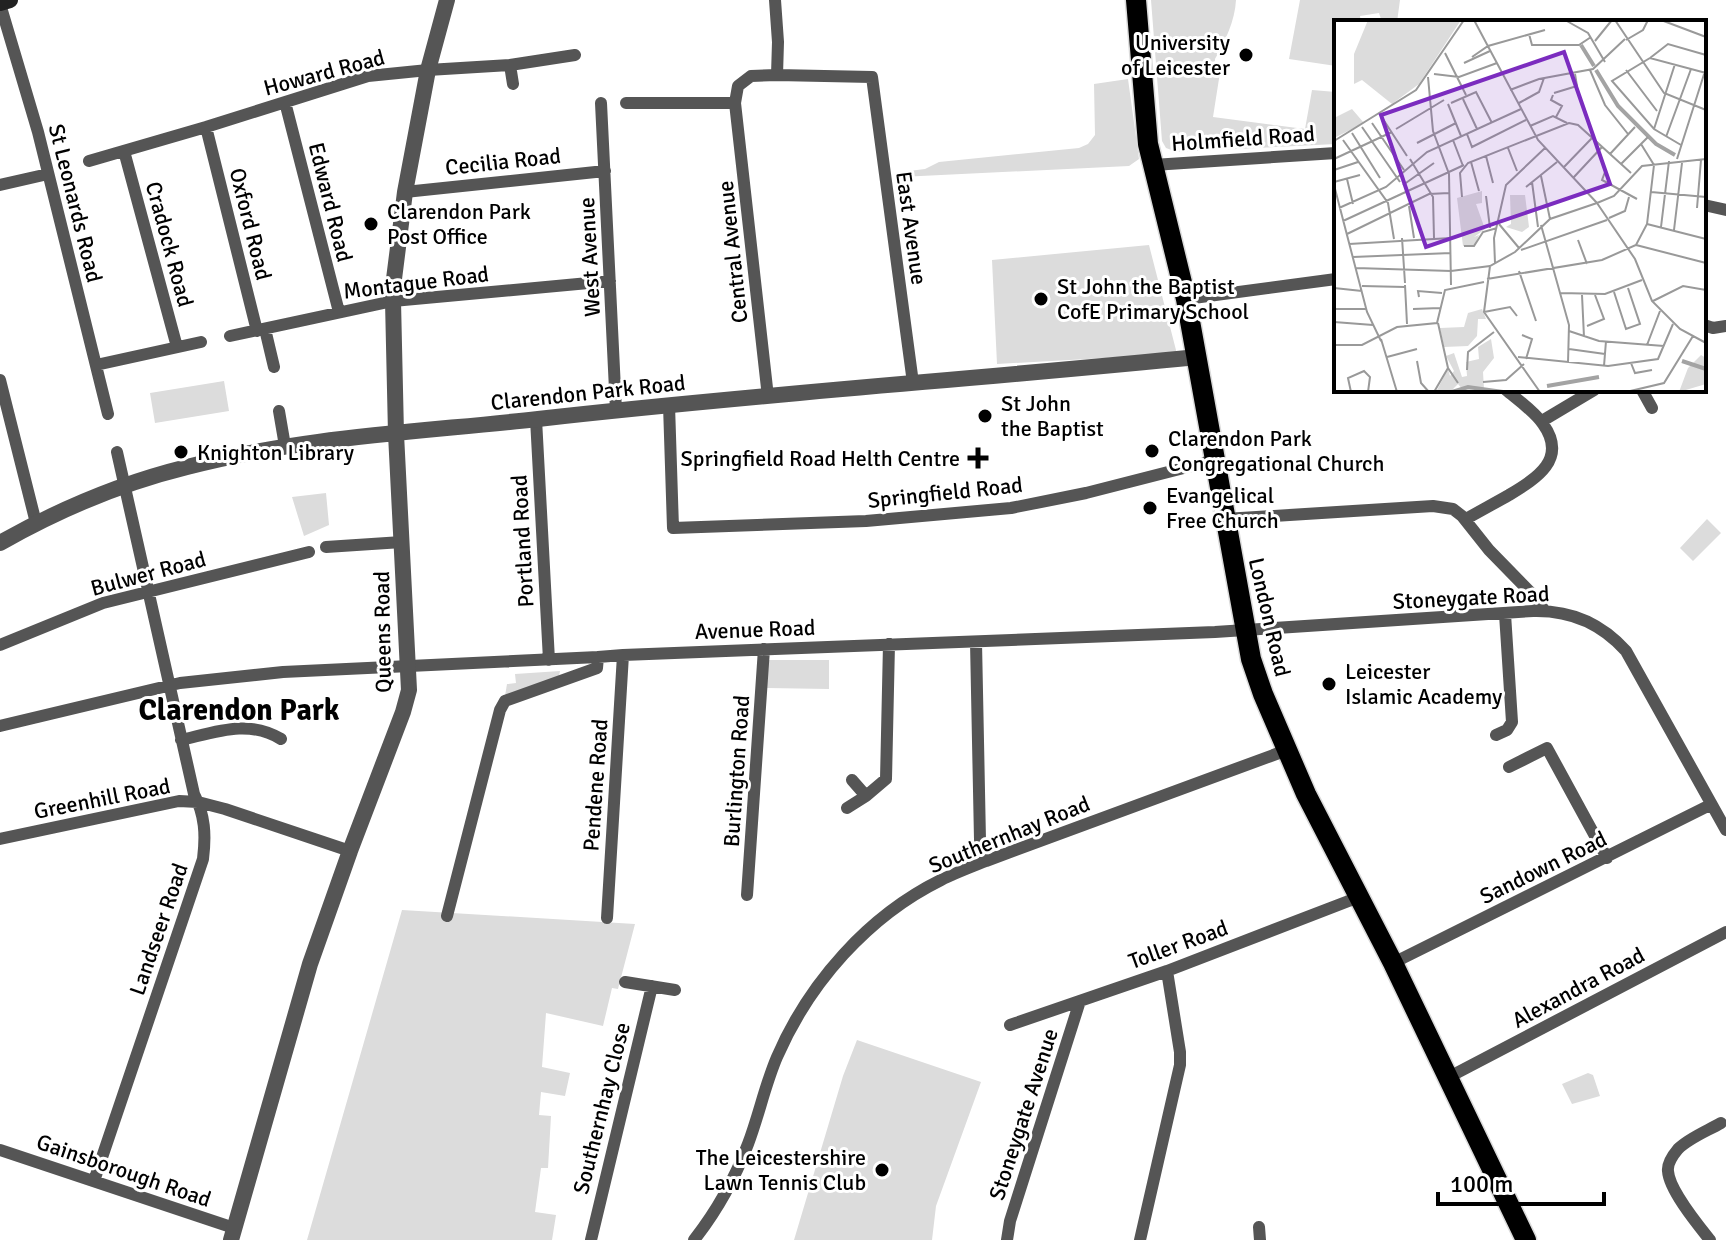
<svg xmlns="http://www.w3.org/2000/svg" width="1726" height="1240" font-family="Signika,sans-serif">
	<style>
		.green { fill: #dcdcdc }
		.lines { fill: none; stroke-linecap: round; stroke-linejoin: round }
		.primary-casing { stroke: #dbdbdb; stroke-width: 23 }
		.minor { stroke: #555; stroke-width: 12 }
		.tertiary { stroke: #555; stroke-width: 16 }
		.secondary { stroke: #222; stroke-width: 16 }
		.primary { stroke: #000; stroke-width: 20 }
		.poi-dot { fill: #000; stroke: #fff; stroke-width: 3 }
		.labels { text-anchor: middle; stroke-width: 6; stroke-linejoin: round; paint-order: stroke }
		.poi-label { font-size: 22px; fill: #000; stroke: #fff; text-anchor: start }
		.street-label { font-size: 22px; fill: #000; stroke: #fff }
		.district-label { font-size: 30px; font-weight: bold; fill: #000; stroke: #fff }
		.inset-river { fill: none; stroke: #a3a3a3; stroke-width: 4 }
		.inset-road { fill: none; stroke: #999; stroke-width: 2 }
		.view { fill: #7b2cbf; fill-opacity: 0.15; stroke: #7b2cbf; stroke-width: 4 }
		.inset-edge { fill: none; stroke: #000; stroke-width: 4 }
	</style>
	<rect width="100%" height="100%" fill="#fff"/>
	<path class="green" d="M1151,0H1236C1235,21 1225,41 1215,59V63L1221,66L1213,117L1305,129L1312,90L1336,92V144L1177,152L1166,148L1162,141Z
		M1300,0H1400L1397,22H1382L1379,13L1360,16L1361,22H1336V66L1289,59Z
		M1128,79L1139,159L1129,166L900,177L901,172L925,169L939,162L1079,148L1088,144L1095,135L1094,84Z
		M1149,245L1177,354L997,364L992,260Z
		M224,381L229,411L155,423L150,393Z
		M326,493L329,525L304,536L292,497Z
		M1707,519L1721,533L1693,561L1680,548Z
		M767,660H829V689L767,688Z
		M560,671L559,676L505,696L507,684L516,683L515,674Z
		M402,910L635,924L618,989L612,988L603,1026L546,1013L542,1067L570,1073L565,1096L541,1092L539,1115L551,1116L548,1168H541L535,1212L556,1215L552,1240H307Z
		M857,1040L981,1082L936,1206L932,1240H794L843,1076Z
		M1588,1073L1593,1075L1600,1096L1572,1104L1562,1084Z"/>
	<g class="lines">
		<defs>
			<path id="primary" d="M1136,0L1148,144L1186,299L1251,659L1263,694L1306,794L1393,963L1526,1240"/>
		</defs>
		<use href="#primary" class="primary-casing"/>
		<path class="minor" d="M775,0L778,42L777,75
			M0,4L38,132L108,414
			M510,65L513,84
			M285,102L339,312
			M601,103L616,410
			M626,103H735L738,86L751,76L777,75L872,77L913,383
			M735,103L768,397
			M206,127L257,331
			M124,151L177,347
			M89,161L206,127L368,76L428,70L510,65L575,55
			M1153,165L1336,153
			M0,185L48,174
			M405,192L605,171
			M1704,205L1726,210
			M1186,299L1336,279
			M1704,325L1713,328L1726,326
			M265,329L274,367
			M230,336L393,301L610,281
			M96,365L201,342
			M0,380L36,523
			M1642,390L1652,408
			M669,405L673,528L866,521L1011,508L1086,493L1215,460
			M279,411L285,446
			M536,419L549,660
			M1542,421L1594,390
			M1225,519L1433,506L1453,509L1462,516L1489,550L1531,593L1545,611
			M1466,519C1480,511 1495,503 1509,495C1537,478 1568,459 1543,424C1534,411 1518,400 1506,390
			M326,547L402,542
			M976,642L980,840L986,861
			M0,645L103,603L309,552
			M0,726L180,683L283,672L598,657
			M1496,735L1507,730L1512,722L1505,614
			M181,740C216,732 248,719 281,739
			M1509,767L1547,748L1607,858
			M852,780L866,796
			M847,808L866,796L886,779L889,644
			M0,839L179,801L198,802L225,809L350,851
			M747,895L764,649
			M447,916L500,710L505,701L597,668L598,657L623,655L1215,632L1533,611C1571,610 1601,623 1626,651L1726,830
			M607,918L623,655
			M1393,963L1710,805
			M625,982L675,990
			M1010,1025L1167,971L1359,897
			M1449,1077L1726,932
			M0,1150L234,1228
			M94,1181L203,859C206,835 205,815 194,794L117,452
			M1259,1227L1260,1240
			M591,1240L652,986
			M694,1240C716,1212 735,1178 748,1144C759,1115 765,1085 777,1057C809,983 868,916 941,880C955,873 971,867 986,861L1287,750
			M1007,1240L1010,1221L1080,1001
			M1140,1240L1180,1065V1052L1167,971
			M1710,1240C1698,1225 1669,1190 1668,1171C1667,1163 1673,1155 1678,1149C1689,1138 1707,1131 1721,1123"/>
		<path class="tertiary" d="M0,543C58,510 122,483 187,467C301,437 421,432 538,419C757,394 978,379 1197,357
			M231,1240L310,964L350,851L403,712L409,690L396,434L393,301L394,279L405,192L428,70L447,0"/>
		<path class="secondary" d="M0,3L10,0"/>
		<use href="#primary" class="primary"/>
	</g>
	<g class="poi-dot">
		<circle cx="1246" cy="55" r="8"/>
		<circle cx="371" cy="224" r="8"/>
		<circle cx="1041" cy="299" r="8"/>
		<circle cx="985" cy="416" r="8"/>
		<circle cx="1152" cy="451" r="8"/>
		<circle cx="181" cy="452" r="8"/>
		<path d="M974 446h8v8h8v8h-8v8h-8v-8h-8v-8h8z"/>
		<circle cx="1150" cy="508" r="8"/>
		<circle cx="1329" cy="684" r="8"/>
		<circle cx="882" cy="1170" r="8"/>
	</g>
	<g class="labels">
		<g class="poi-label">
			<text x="1230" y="50" text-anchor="end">University<tspan x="1230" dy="25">of Leicester</tspan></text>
			<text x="387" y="219">Clarendon Park<tspan x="387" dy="25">Post Office</tspan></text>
			<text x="1057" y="294">St John the Baptist<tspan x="1057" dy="25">CofE Primary School</tspan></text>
			<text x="1001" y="411">St John<tspan x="1001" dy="25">the Baptist</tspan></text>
			<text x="1168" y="446">Clarendon Park<tspan x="1168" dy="25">Congregational Church</tspan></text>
			<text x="197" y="460">Knighton Library</text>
			<text x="960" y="466" text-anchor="end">Springfield Road Helth Centre</text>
			<text x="1166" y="503">Evangelical<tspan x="1166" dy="25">Free Church</tspan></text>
			<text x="1345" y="679">Leicester<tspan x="1345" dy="25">Islamic Academy</tspan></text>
			<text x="866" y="1165" text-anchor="end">The Leicestershire<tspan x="866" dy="25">Lawn Tennis Club</tspan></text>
		</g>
		<g class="street-label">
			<text transform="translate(324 72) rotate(-15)" y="8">Howard Road</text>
			<text transform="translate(1243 138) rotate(-4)" y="8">Holmfield Road</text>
			<text transform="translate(503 161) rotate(-6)" y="8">Cecilia Road</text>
			<text transform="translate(331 202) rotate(76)" y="8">Edward Road</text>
			<text transform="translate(76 203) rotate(76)" y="8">St Leonards Road</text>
			<text transform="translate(251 224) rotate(76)" y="8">Oxford Road</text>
			<text transform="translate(912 228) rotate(82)" y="8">East Avenue</text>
			<text transform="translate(170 244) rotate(75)" y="8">Cradock Road</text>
			<text transform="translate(732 252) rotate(-96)" y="8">Central Avenue</text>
			<text transform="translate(589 257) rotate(-93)" y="8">West Avenue</text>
			<text transform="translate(416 282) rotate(-7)" y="8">Montague Road</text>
			<text transform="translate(588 392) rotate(-6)" y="8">Clarendon Park Road</text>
			<text transform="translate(945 492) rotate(-6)" y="8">Springfield Road</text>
			<text transform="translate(522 541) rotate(-93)" y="8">Portland Road</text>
			<text transform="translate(148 573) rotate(-15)" y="8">Bulwer Road</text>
			<text transform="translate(1471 597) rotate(-3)" y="8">Stoneygate Road</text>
			<text transform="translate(1270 617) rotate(77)" y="8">London Road</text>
			<text transform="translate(755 629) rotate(-2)" y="8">Avenue Road</text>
			<text transform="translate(382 632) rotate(-91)" y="8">Queens Road</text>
			<text transform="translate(736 771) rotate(-86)" y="8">Burlington Road</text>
			<text transform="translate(595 785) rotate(-86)" y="8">Pendene Road</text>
			<text transform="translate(102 798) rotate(-11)" y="8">Greenhill Road</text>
			<text transform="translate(1009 834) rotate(-22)" y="8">Southernhay Road</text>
			<text transform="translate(1543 867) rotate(-26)" y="8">Sandown Road</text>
			<text transform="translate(158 929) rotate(-71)" y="8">Landseer Road</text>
			<text transform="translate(1178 944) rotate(-20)" y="8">Toller Road</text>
			<text transform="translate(1578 987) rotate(-28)" y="8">Alexandra Road</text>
			<text transform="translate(601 1108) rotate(-76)" y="8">Southernhay Close</text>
			<text transform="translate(1023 1114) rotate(-72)" y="8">Stoneygate Avenue</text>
			<text transform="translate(124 1170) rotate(19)" y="8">Gainsborough Road</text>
		</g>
		<g class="district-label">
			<text x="239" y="720">Clarendon Park</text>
		</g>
	</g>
	<g transform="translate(1334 20)">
		<rect width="372" height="372" fill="#fff"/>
		<path d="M34,0H127L85,64L58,84L28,60L20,64V34ZM18,89L30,103L0,118V92L2,97ZM148,171V183L142,184L151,209L140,217L145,215L141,225L129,226L123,178ZM176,175H191L195,207L188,212L172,207L177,204ZM148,289L152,299H144L143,316L134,326L110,327L106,308L130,307L134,293ZM157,319L160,338L149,352L150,369L129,370L124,364L116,372H102L114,349L116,356L120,351L112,336L120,333L128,357L133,356L132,342L145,339L144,327ZM367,335L372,338V364L345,372L354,348Z" fill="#dcdcdc"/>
		<path class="inset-river" d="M247,25L260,46M262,50L284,86L322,124L341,135M348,341L372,349M213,366L265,357M118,372L134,367L169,372"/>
		<path class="inset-road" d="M140,0L204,120L263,183M231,0L254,13L271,42M281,0L330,73L372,90M327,0L372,17M195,14L198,25H245L257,17M292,20L309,10L314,0M261,21L278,0M111,33L132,75M138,37L154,26L211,10M316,38L334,24L372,35M130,43L156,31M256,50L271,85L294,114M292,50L323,91M100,54L125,57L163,43M94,57L99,111L115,154L117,265M176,70L205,59L259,49L291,19M220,73L243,66L241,54M219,75L217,80L228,86L222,97M129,79L143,109M117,83L142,72L158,103M185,83L205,72L210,58M114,84L127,116M47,96L73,136M38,103L70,150M196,106L219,96L233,103M28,107L66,162M62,109L110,80M320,109L341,44M18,113L46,158M133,114L138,127L192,100M332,117L357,49M9,120L54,183L60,219M119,120L129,146M0,121L82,70L130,0M83,123L122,103M347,125L320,109L278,61L316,38L372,53M174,128L183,151M276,134L301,107M152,136L159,163M0,139L58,112M76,139L99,177L100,218M343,139L372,48M372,139L308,146L280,176L263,183L301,239L318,281L346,309L372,323M137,142L145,171M287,144L314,117M230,147L258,118M0,150L24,142M271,152L268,160L303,179M207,156L216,199M240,157L268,127M13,159L19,184M0,162L26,155M198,162L204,207M0,165L33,292L47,321M69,165L100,143M192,167L223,142M317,172L372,177M152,176L156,208M128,177L126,153L134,143L235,103L244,105L297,153M75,186L80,218M5,188L52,167L93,132L187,89M363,188L367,140M275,198L291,191L295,177M9,201L130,145M165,204L185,228M313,204L372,219M207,205L235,305L234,343M327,207L335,141M340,210L348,143M13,214L95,174L115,173M68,218L71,263M244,220L253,244M15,224L117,218M302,225L372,243M130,226H140L149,212L163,208M187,230L273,200M19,237L117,233M161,243L160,218L172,165L211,128M156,246L150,292L206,372M22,248L117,251L156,246L181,232L216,199L263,183M185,251L202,301M153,259L268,240L302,225L313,204L320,145L307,124M71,265L73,304M28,266L71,267M0,268L28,271M280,272L292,309L306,304L294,268M226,273L271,274L308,260M248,275L250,317M85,277L84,271L108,273M319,281L349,266L372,270M0,289H33M79,289L106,288M150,292L176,287L183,296M0,302L39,305M104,303L114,348L124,363M253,306L270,299L261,275M235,311L265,321L330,326M188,315L198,319L192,339M47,319L63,372M0,325H28L63,307L103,303L111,270L150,262M313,325L326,291M235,329L271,334M53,337L83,329M184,337L274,346L324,339L339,304M83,341L87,363L95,372M297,343L301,353L318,350M270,346L272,321M133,350L134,332L160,312M149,362L172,360L190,344M17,372L14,358L30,351L36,357L34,372M100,372L114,348M292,372L330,363L359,316"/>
		<path class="view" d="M230,32L276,164L92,227L47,95Z"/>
		<rect width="372" height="372" class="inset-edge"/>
	</g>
	<path d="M1438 1192v12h166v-12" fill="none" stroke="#000000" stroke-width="4"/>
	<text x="1450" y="1192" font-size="24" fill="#000000" stroke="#ffffff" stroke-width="6" paint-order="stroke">100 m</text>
</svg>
